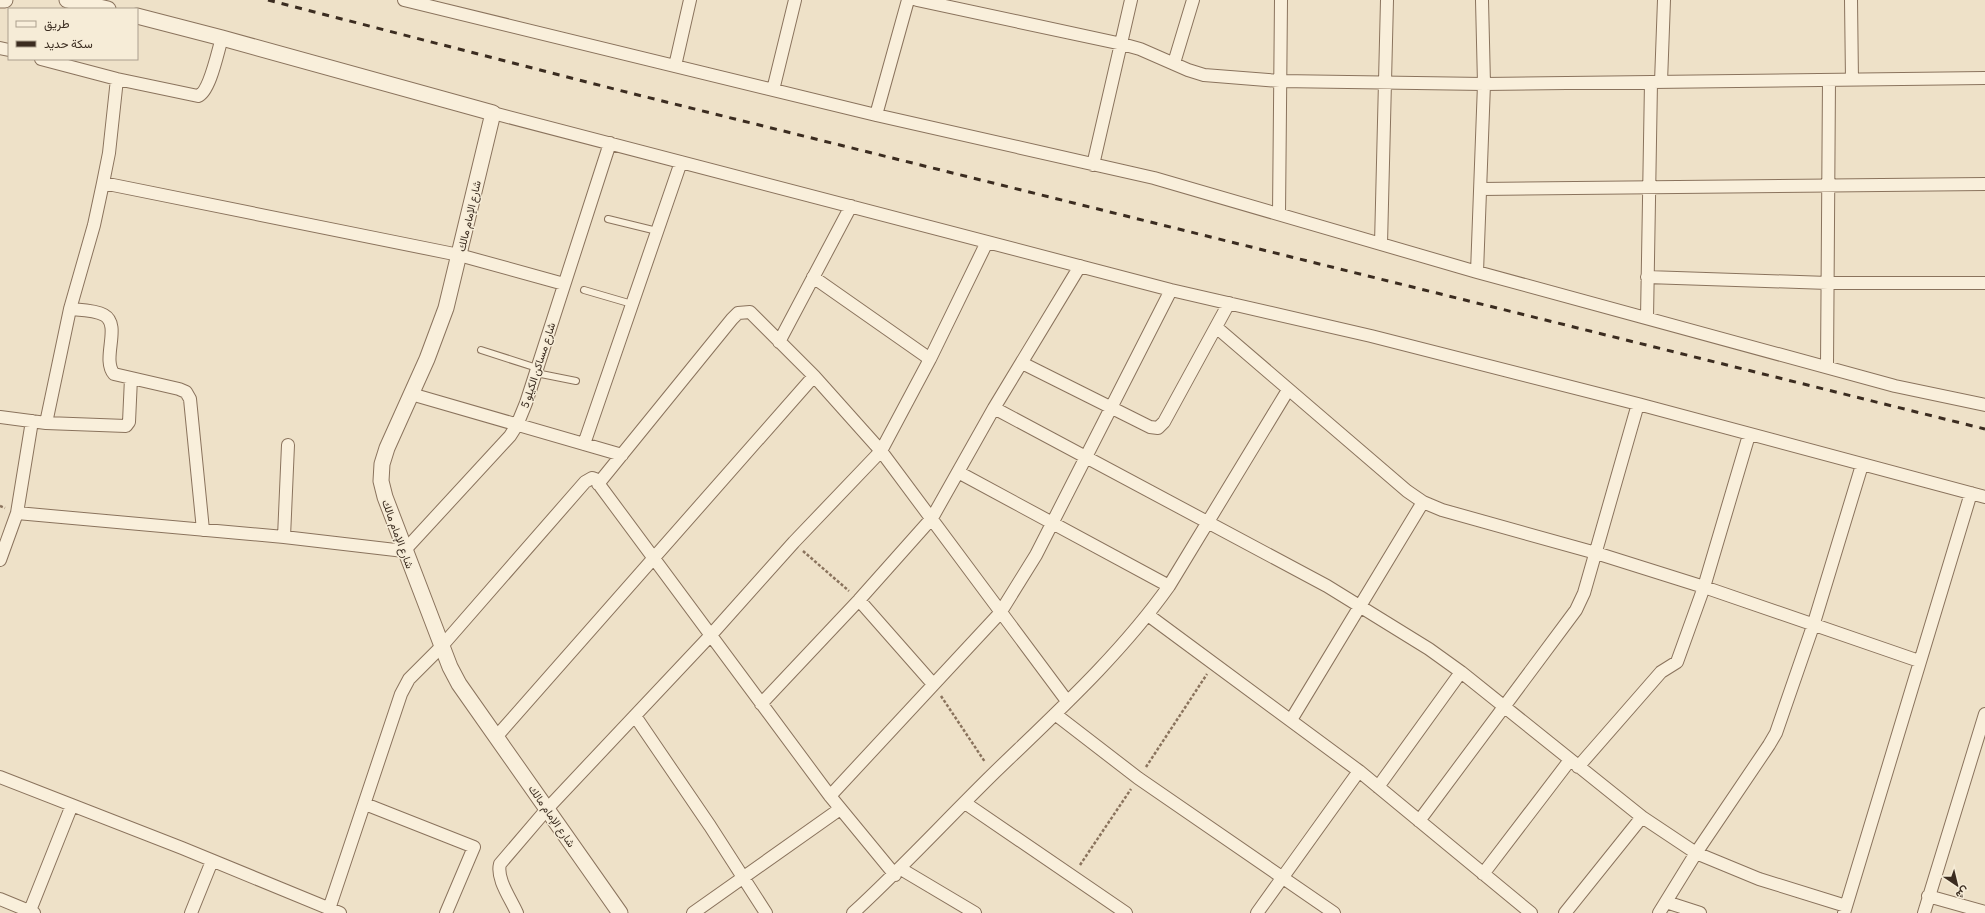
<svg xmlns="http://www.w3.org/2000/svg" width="1985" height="913" font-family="Literata,Vazirmatn,serif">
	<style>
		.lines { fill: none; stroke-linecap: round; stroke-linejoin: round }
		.service-casing { stroke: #8a735d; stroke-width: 8 }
		.minor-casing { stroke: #8a735d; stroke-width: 14 }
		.tertiary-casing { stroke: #8a735d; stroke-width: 17 }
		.path { stroke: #8a735d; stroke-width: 2.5; stroke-dasharray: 3 2; stroke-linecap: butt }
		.service { stroke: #f9efdb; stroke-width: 6 }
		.minor { stroke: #f9efdb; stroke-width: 12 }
		.tertiary { stroke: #f9efdb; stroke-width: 15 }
		.rail { stroke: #3b2c20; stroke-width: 3; stroke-dasharray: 7 7; stroke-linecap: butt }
		.labels { text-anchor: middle; stroke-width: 3; stroke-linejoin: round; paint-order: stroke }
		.street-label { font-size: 11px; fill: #3b2c20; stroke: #f6ecd7 }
	</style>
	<rect width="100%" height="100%" fill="#eee1c8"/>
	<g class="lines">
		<defs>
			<path id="service" d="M608,219L657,231
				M584,290L632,304
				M481,350L537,368
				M536,373L576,381"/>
			<path id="minor" d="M404,0L876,115L1154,178L1477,272L1895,386L1985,405
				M917,0L1122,44L1140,49L1188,70L1204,75L1280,81L1484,84L1985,78
				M1851,0L1852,80
				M0,48L9,50
				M41,59L117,79L198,96C210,92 218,50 222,38
				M1174,63L1193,0
				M675,66L690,0
				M1661,82L1664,0
				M773,90L795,0
				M493,113L1171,290L1371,336L1638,404L1985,497
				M876,115L908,0
				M1093,165L1131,0
				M103,183L459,255L564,284
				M1481,189L1985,184
				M1279,214L1281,0
				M1381,244L1387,0
				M1477,272L1484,84L1482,0
				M813,277L930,359
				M1647,277L1828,283H1985
				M70,309C80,310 95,310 104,315C122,325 101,359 114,374L179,389L186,392L190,399L203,530
				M1647,318L1651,82
				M1216,327L1407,491L1423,502L1442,510L1596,553L1704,587L1919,661
				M779,342L851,206
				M1022,363L1150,427L1158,428L1164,422L1229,303
				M1827,366L1829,80
				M411,394L622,455
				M994,408L1327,586L1429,649L1461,672L1607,789L1642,817L1696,853L1759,879L1846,906
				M0,417L46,423L70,309L94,225L103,183L109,153L117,79
				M46,423L126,426L129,422L131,378
				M584,444L681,162
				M958,472L1169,586
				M598,484L732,319L738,313L750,312L814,376L881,451L1067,701
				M17,513L32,421
				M284,537L288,445
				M0,560L17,513L284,537L404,551L510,436L517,425L526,403L610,143
				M859,600L933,684
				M1148,615L1359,771L1531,913
				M761,704L859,600L932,518L994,408L1080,266
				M1055,714L1138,778L1334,913
				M635,716L710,826L766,913
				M1291,720L1423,502
				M497,736L814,376
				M1578,767L1661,672L1677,662L1704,587L1749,435
				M0,777L182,848L340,913
				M1378,787L1461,672
				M830,796L1000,613L1036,555L1171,290
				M965,803L1126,913
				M365,804L474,847L446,913
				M1419,821L1576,610L1584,593L1638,404
				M901,869L975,913
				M1483,874L1570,760
				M1928,896L1985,912
				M0,899L34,913
				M1666,902L1700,913
				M329,909L401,694L409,679L441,647L585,482L592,478L595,479L830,796L895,875
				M29,913L72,805
				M191,913L212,861
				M517,913C511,899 496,879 500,864L547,809L710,636L794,542L881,451L930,359L987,242
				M693,913L840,809
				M853,913C902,868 947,819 995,772C1056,713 1120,655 1169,586L1288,390
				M1257,913L1359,771
				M1565,913L1642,817
				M1659,913L1696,853L1769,745L1776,733L1813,626L1862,465
				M1844,913L1971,493
				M1924,913L1985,714"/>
			<path id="tertiary" d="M0,0H5
				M67,0L108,9
				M137,16L222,38L493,113L446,308L427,359L387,448L382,464L381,481L385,497L450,667L459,684L620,913"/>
		</defs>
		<use href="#service" class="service-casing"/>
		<use href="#minor" class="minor-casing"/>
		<use href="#tertiary" class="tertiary-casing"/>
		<path class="path" d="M0,506L5,508
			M803,551L849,591
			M941,696L985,762
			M1146,767L1207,674
			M1080,865L1131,789"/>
		<use href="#service" class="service"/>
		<use href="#minor" class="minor"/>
		<use href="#tertiary" class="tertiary"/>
		<path class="rail" d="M268,0L618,90L1985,429"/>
	</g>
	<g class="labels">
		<g class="street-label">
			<text transform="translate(469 216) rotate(-77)" y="4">شارع الإمام مالك</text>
			<text transform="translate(538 365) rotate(-72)" y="4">شارع مساكن الكيلو 5</text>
			<text transform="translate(398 534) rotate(70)" y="4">شارع الإمام مالك</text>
			<text transform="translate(552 816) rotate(55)" y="4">شارع الإمام مالك</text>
		</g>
	</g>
	<rect x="8" y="8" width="130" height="52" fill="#f6ecd7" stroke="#ab9f8e"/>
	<rect x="16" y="21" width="20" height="6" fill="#f9efdb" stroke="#ab9f8e"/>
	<text x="44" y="28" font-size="12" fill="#3b2c20">طريق</text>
	<rect x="16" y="41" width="20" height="6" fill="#3b2c20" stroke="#ab9f8e"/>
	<text x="44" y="48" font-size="12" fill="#3b2c20">سكة حديد</text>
	<g transform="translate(1957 885) rotate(145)" stroke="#f6ecd7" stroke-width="3" paint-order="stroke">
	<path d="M0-3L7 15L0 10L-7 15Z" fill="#3b2c20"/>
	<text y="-6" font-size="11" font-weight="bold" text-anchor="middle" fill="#3b2c20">ش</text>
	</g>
</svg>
